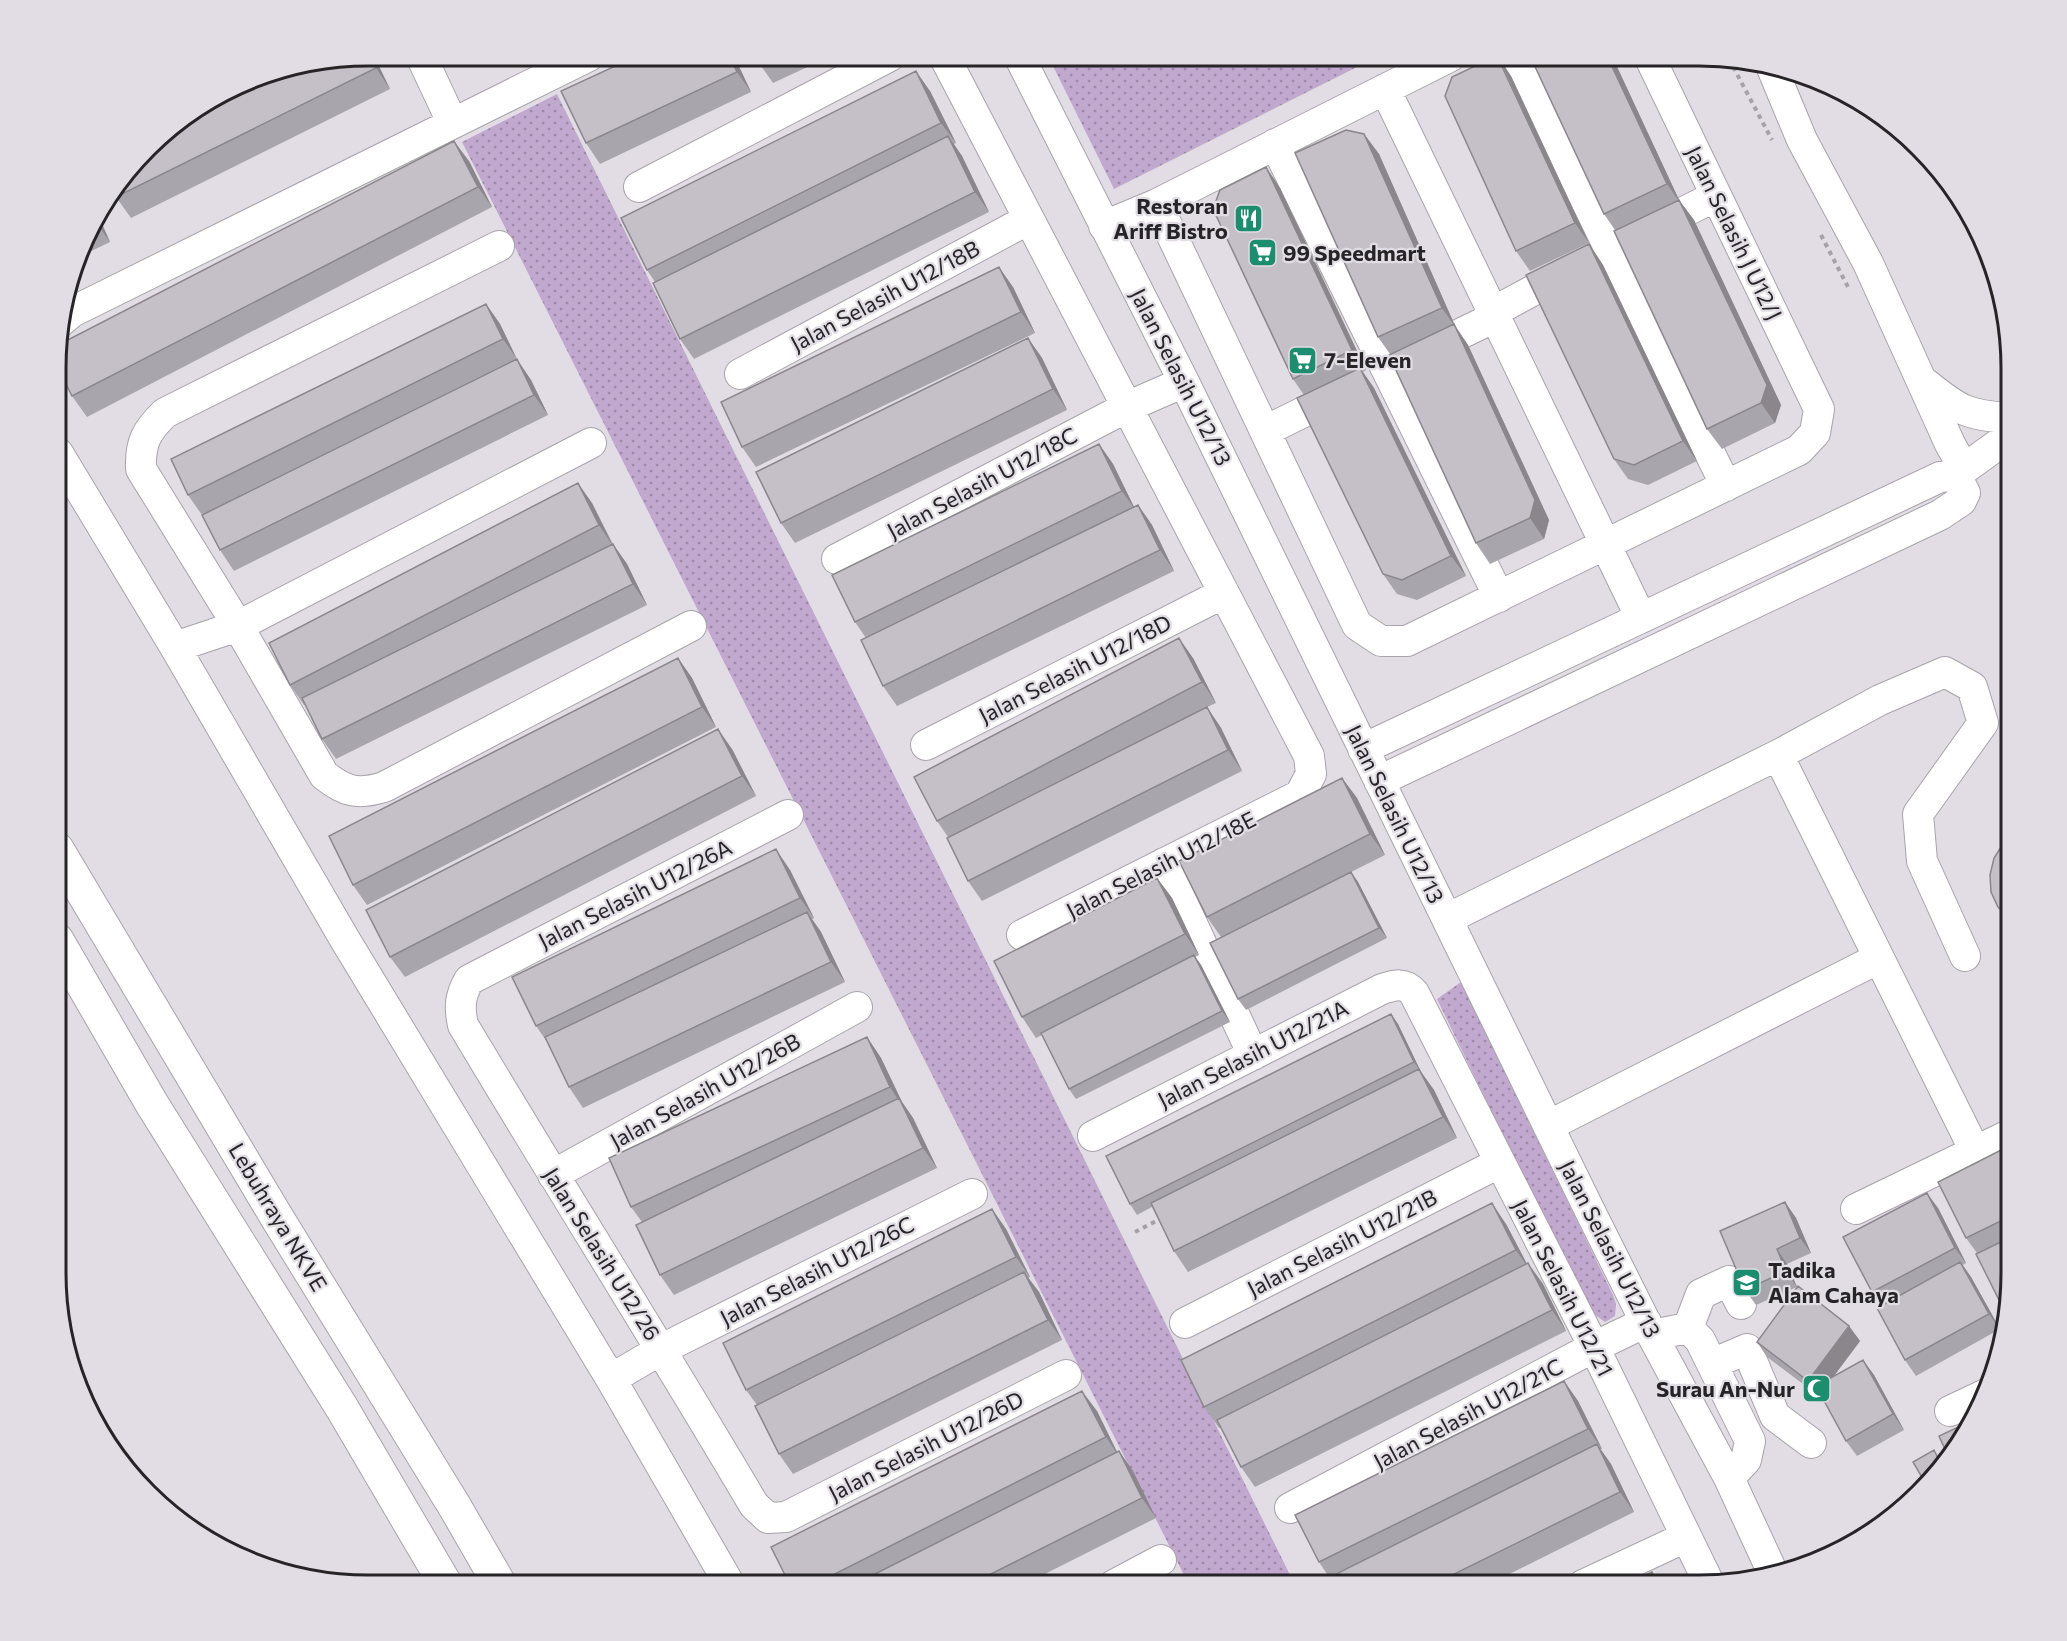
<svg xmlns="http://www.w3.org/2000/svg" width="2067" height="1641" font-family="Commissioner,sans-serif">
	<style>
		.green { fill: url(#green-dots) }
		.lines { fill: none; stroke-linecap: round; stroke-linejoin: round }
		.minor-casing { stroke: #a8a3ab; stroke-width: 32 }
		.highway-casing { stroke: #a8a3ab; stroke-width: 35 }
		.path { stroke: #a5a1a8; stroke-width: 4; stroke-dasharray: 4.5 4.5; stroke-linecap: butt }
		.minor { stroke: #fff; stroke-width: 30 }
		.highway { stroke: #fff; stroke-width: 33 }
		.wall { fill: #a9a5ac }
		.shaded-wall { fill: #8a868c }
		.building { fill: #c5c0c8; stroke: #8a868c; stroke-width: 1.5 }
		.labels { text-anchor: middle; stroke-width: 4.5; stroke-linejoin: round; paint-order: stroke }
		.poi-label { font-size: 22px; font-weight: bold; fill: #262427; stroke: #e2dde5; text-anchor: start }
		.street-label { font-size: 22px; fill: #262427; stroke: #e2dde5 }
		.rim { fill: none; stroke: #262427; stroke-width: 3 }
	</style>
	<defs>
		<pattern id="green-dots" width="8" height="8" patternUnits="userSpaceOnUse" patternTransform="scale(1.5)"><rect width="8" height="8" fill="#c1a8ce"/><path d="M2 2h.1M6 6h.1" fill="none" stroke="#9d89a7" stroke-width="1.8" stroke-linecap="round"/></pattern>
	</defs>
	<rect width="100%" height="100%" fill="#e2dde5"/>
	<path class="green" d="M1048,56H1379L1114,189Z
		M557,94L1295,1585H1189L462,142Z
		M1461,982L1613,1295L1616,1304L1615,1316L1605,1322L1591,1312L1583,1300L1437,999Z"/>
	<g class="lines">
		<defs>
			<path id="minor" d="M421,56L452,122
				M944,56L1309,756L1311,774L1300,795L1022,935
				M1019,56L1184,382L1588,1207L1652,1335L1729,1478L1772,1571
				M1515,56L1726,486
				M1772,68L1802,140L1868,263L1950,444L1964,469L2011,435
				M1385,89L1641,618
				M1275,144L1499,597
				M639,187L890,56
				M1157,204L1357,625L1381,641H1407L1799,450L1815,433L1819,409L1649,56
				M1104,226L1157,204L1451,56
				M1652,228L1716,196
				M499,246L165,413C146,431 140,443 141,469L238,626L324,775C345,792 358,795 384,787L691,626
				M1493,312L1569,271
				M59,323L72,312L589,56
				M1423,352L1495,317
				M740,374L1029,219
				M1925,383C1958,410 1968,416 2011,418
				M1265,431L1340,394
				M58,453L175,647L344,938L611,1379L730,1585
				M837,559L1127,407L1184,382
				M175,647L238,626L591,443
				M926,745L1224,593
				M1363,749L1940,477C1956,475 1958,479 1965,493L1961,501L1940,515L1379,781
				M1778,755L1975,1151
				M788,815L469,980C460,996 459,1007 463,1025C559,1186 659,1344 754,1505L768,1518L786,1517L1066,1375
				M1164,863L1253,1055
				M1447,919L1778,755L1880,700L1945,672L1972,687L1983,723L1918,814L1922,861L1965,956
				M1548,1126L1879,958
				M1093,1136L1382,989C1395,985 1405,982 1414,993L1594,1347L1709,1583
				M553,1175L857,1007
				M1856,1209L2011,1134
				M1185,1323L1499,1163
				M1688,1328L1701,1294L1729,1281L1741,1304
				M1652,1335L1688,1328L1700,1340L1750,1441L1746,1460L1729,1478
				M1712,1364L1747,1349L1775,1416L1811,1443
				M611,1379L662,1349L972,1194
				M1950,1411L1988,1393
				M1290,1508L1594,1347L1646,1322
				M1114,1585L1161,1560
				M1583,1585L1686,1537"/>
			<path id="highway" d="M57,849L276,1216L455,1507L500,1585
				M57,940L152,1104L342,1408L446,1585"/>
		</defs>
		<use href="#minor" class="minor-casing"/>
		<use href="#highway" class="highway-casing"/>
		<path class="path" d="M1729,59L1772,140
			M1821,235L1849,289
			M1135,1232L1162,1218"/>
		<use href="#minor" class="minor"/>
		<use href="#highway" class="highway"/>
	</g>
	<path class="wall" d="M368,56H374L390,89L131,218L116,197Z
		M734,56L751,92L600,164L586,143Z
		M756,56H831L773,83L759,63Z
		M1612,56L1679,200L1694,220L1781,405L1775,423L1722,449L1707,429L1615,230L1604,214Z
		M1511,76L1589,243L1530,271L1516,251Z
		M930,91L956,143L954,144L962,156L989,212L694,359L680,339L655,282L647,270Z
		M1364,134L1379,154L1456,328L1468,345L1549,520L1544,539L1490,564L1476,543L1390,354L1378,337Z
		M469,161L492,207L87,417L72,396Z
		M1266,167L1280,188L1366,370L1363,372L1374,388L1466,576L1417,600L1397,594L1383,574L1304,395L1293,379Z
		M97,213L110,242L83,255Z
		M1589,244L1603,265L1697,461L1648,485L1628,479L1614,459Z
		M1013,287L1035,333L756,467L742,447Z
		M486,304L500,324L517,360L531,380L548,415L234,571L220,550L202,515L188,495Z
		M1028,338L1042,358L1067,410L795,543L781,523Z
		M1099,444L1113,464L1134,507L1138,505L1152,525L1174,571L897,706L883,686L866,638L855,622Z
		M592,503L613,544L627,564L647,605L336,759L322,739L306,705H304L290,685Z
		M678,658L692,678L716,727L367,905L353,885Z
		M1193,658L1216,703L1207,707L1221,728L1242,771L982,901L968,881L948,837L937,821Z
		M732,749L756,796L405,977L390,957Z
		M1342,778L1357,798L1385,855L1351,872L1358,882L1387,938L1246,1010L1238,999L1221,937L1207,917Z
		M2011,838V925L1998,907Z
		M790,870L814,918L812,919L821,932L845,982L583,1108L569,1087L550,1046L536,1026Z
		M1157,878L1172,898L1199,955L1195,957L1201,965L1230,1022L1076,1099L1069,1089L1042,1035L1036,1038L1022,1017Z
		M1391,1014L1398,1024L1421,1072L1434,1090L1457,1138L1188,1272L1174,1251L1152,1207L1137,1215L1130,1204Z
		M867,1037L881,1058L902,1102L913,1118L937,1168L674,1295L660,1275L642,1222L631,1207Z
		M2011,1145V1294L2006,1313L2002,1306L1977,1253L1966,1238Z
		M1785,1202L1796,1218L1811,1253L1787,1264L1797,1287L1756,1305L1745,1290Z
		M1938,1208L1966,1263L1963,1265L1971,1277L2000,1329L1916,1376L1905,1360L1881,1306L1872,1292Z
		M992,1209L1006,1229L1030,1277L1028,1278L1039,1292L1062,1340L793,1474L779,1454L757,1405L746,1390Z
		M1506,1224L1527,1264L1543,1284L1566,1331L1255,1487L1241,1467L1221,1427L1219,1428L1204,1407Z
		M1849,1326L1860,1341L1834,1376L1863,1360L1874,1375L1904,1430L1857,1456L1846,1441L1820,1394L1819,1396L1767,1357L1757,1342Z
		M1564,1381L1578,1401L1602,1449H1600L1611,1464L1634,1512L1487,1585H1332L1329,1577L1319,1562Z
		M1097,1411L1117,1452L1119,1451L1133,1471L1156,1518L1023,1585H790Z"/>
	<path class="shaded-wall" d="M369,56H374L390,89L376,68Z
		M729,56H734L751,92L737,72Z
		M1498,56L1511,76L1589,243L1575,223Z
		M1607,56H1612L1681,204L1667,184Z
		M916,71L930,91L956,143L941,123Z
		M1364,134L1379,154L1456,328L1442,308Z
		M948,136L962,156L989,212L975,192Z
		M454,141L469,161L492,207L478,187Z
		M1266,167L1280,188L1366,370L1352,350Z
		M1679,200L1694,220L1781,405L1775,423L1761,403Z
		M97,213L110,242L96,222L95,219Z
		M1589,244L1603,265L1697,461L1683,441Z
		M999,267L1013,287L1035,333L1021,312Z
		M486,304L500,324L517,359L503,339Z
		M1454,324L1468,345L1549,520L1544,539L1530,518Z
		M1028,338L1042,358L1067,410L1053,389Z
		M517,359L531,380L548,415L534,395Z
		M1360,368L1374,388L1466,576L1451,556Z
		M1099,444L1113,464L1136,511L1122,491Z
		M578,483L592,503L613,546L599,525Z
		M1138,505L1152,525L1174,571L1160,550Z
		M613,544L627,564L647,605L633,584Z
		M1179,638L1193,658L1216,703L1202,682Z
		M678,658L692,678L716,727L702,707Z
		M1207,707L1221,728L1242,771L1228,750Z
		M718,729L732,749L756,796L742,776Z
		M1342,778L1357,798L1385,855L1370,834Z
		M776,849L790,870L814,918L800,898Z
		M1351,872L1358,882L1387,938L1379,928Z
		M1157,878L1172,898L1199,955L1185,934Z
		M807,912L821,932L845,982L831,962Z
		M1194,955L1201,965L1230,1022L1222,1011Z
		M1391,1014L1398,1024L1421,1072L1414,1062Z
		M867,1037L881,1058L902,1102L913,1118L937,1168L923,1148L901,1104L890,1087Z
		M1419,1069L1434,1090L1457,1138L1443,1117Z
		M1927,1193L1938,1208L1966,1263L1955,1248Z
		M1785,1202L1796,1218L1811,1253L1800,1238Z
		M1492,1203L1506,1224L1530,1270L1516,1250Z
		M992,1209L1006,1229L1030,1277L1016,1257Z
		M1777,1249L1787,1264L1797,1287L1786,1271Z
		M1960,1262L1971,1277L2000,1329L1989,1314Z
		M1528,1263L1543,1284L1566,1331L1552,1310Z
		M1024,1272L1039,1292L1062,1340L1048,1320Z
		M1849,1326L1860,1341L1819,1396L1808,1381Z
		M1863,1360L1874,1375L1904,1430L1893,1414Z
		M1564,1381L1578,1401L1602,1449L1588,1429Z
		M1082,1391L1097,1411L1120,1458L1106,1437Z
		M1597,1444L1611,1464L1634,1512L1620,1492Z
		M1119,1451L1133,1471L1156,1518L1142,1498Z
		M1652,1572L1662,1585H1659Z"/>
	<path class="building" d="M369,56L376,68L116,197L114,192L162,133L267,72Z
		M637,56H729L737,72L586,143L561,91Z
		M756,56H774L759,63Z
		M1496,56H1497L1575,223L1516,251L1445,96L1452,77Z
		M1530,56H1607L1667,184L1604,214Z
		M916,71L941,123L647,270L621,218Z
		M1346,130L1364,134L1442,308L1378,337L1295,153Z
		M948,136L975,192L680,339L653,283Z
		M454,141L478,187L72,396L58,368V345Z
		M1266,167L1352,350L1293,379L1213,209L1220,190Z
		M1679,200L1767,385L1761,403L1707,429L1614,231Z
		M1589,244L1683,441L1634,465L1614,459L1526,275Z
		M999,267L1021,312L742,447L721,402Z
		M486,304L503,339L188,495L171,459Z
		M1454,324L1535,500L1530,518L1476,543L1389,355Z
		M1028,338L1053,389L781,523L756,472Z
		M517,359L534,395L220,550L202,515Z
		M1360,368L1451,556L1402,580L1383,574L1297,398Z
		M1099,444L1122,491L855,622L832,575Z
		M578,483L599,525L290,685L269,643Z
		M1138,505L1160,550L883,686L861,640Z
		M613,544L633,584L322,739L302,698Z
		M1179,638L1202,682L937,821L914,777Z
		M678,658L702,707L353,885L329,836Z
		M1207,707L1228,750L968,881L947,838Z
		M718,729L742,776L390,957L366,910Z
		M1342,778L1370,834L1207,917L1179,861Z
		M2011,838V920L1998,907L1991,892L1990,875L1994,858L2003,844Z
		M776,849L800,898L536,1026L512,977Z
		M1351,872L1379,928L1238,999L1210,943Z
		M1157,878L1185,934L1022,1017L994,961Z
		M807,912L831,962L569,1087L545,1037Z
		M1194,955L1222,1011L1069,1089L1041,1033Z
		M1391,1014L1414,1062L1130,1204L1106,1156Z
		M867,1037L890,1087L631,1207L609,1158Z
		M1419,1069L1443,1117L1174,1251L1151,1203Z
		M899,1098L923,1148L660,1275L636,1225Z
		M2011,1145V1216L1966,1238L1938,1182Z
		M1927,1193L1955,1248L1872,1292L1843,1237Z
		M1785,1202L1800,1238L1777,1249L1786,1271L1745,1290L1720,1231Z
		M1492,1203L1516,1250L1204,1407L1181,1360Z
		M992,1209L1016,1257L746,1390L723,1343Z
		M2011,1237V1294L2009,1303L2002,1306L1976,1254Z
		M1960,1262L1989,1314L1905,1360L1877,1308Z
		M1528,1263L1552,1310L1241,1467L1217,1420Z
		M1024,1272L1048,1320L779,1454L755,1406Z
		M1798,1286L1849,1326L1808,1381L1757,1342Z
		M1863,1360L1893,1414L1846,1441L1816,1386Z
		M1564,1381L1588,1429L1319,1562L1295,1515Z
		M1082,1391L1106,1437L813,1585H790L771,1547Z
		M1969,1422L1948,1456L1939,1436Z
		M1597,1444L1620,1492L1432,1585H1332L1328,1578Z
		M1934,1450L1942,1466L1934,1479L1927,1486L1913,1462Z
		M1119,1451L1142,1498L969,1585H853Z
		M1652,1572L1659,1585H1625Z
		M1172,1579L1175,1585H1160Z"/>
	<defs>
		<symbol id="restaurant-square" viewBox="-11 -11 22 22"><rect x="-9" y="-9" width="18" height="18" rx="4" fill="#1c8e70" stroke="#e2dde5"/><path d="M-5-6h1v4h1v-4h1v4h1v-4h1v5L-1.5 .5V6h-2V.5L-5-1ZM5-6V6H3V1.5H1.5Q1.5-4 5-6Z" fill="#fff"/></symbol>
		<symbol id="supermarket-square" viewBox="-11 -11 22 22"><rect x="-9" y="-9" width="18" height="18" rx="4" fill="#1c8e70" stroke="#e2dde5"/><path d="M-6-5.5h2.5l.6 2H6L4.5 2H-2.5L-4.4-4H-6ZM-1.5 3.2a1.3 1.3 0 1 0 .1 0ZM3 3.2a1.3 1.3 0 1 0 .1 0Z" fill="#fff"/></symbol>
		<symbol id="school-square" viewBox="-11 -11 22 22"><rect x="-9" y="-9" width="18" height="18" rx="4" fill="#1c8e70" stroke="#e2dde5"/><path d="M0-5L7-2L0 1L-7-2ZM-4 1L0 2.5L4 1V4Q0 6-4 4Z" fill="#fff"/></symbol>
		<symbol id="mosque-square" viewBox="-11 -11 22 22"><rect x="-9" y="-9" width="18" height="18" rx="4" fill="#1c8e70" stroke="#e2dde5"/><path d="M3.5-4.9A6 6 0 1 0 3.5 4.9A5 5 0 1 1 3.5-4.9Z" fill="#fff"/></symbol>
	</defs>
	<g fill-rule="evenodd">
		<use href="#restaurant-square" x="1232" y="202" width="33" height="33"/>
		<use href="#supermarket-square" x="1246" y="236" width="33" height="33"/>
		<use href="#supermarket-square" x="1286" y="344" width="33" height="33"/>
		<use href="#school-square" x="1730" y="1266" width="33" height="33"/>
		<use href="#mosque-square" x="1800" y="1372" width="33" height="33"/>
	</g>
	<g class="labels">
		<g class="poi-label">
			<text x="1228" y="214" text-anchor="end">Restoran<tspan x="1228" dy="25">Ariff Bistro</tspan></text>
			<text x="1283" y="261">99 Speedmart</text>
			<text x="1324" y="368">7-Eleven</text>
			<text x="1768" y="1278">Tadika<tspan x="1768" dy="25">Alam Cahaya</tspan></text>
			<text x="1795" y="1397" text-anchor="end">Surau An-Nur</text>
		</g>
		<g class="street-label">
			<text transform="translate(1734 233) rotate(64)" y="8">Jalan Selasih J U12/J</text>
			<text transform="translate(885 296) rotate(-28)" y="8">Jalan Selasih U12/18B</text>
			<text transform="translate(1181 377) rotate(63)" y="8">Jalan Selasih U12/13</text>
			<text transform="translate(982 483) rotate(-28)" y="8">Jalan Selasih U12/18C</text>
			<text transform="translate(1075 669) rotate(-27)" y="8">Jalan Selasih U12/18D</text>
			<text transform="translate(1395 814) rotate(64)" y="8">Jalan Selasih U12/13</text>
			<text transform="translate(1161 865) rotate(-27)" y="8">Jalan Selasih U12/18E</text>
			<text transform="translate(635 894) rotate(-27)" y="8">Jalan Selasih U12/26A</text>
			<text transform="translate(1253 1054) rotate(-27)" y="8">Jalan Selasih U12/21A</text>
			<text transform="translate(705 1091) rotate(-29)" y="8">Jalan Selasih U12/26B</text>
			<text transform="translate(278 1217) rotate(59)" y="8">Lebuhraya NKVE</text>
			<text transform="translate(1342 1243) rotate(-27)" y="8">Jalan Selasih U12/21B</text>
			<text transform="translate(1610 1249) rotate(63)" y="8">Jalan Selasih U12/13</text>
			<text transform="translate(602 1254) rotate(58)" y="8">Jalan Selasih U12/26</text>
			<text transform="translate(817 1271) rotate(-27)" y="8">Jalan Selasih U12/26C</text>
			<text transform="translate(1563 1288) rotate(63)" y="8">Jalan Selasih U12/21</text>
			<text transform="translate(1468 1414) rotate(-28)" y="8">Jalan Selasih U12/21C</text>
			<text transform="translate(926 1446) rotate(-27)" y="8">Jalan Selasih U12/26D</text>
		</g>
	</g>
	<path d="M0 0H2067V1641H0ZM368 66H1699A302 302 0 0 1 2001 368V1273A302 302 0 0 1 1699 1575H368A302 302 0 0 1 66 1273V368A302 302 0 0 1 368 66Z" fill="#e2dde5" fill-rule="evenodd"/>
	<path class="rim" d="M368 66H1699A302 302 0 0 1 2001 368V1273A302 302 0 0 1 1699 1575H368A302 302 0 0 1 66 1273V368A302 302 0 0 1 368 66Z"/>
</svg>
